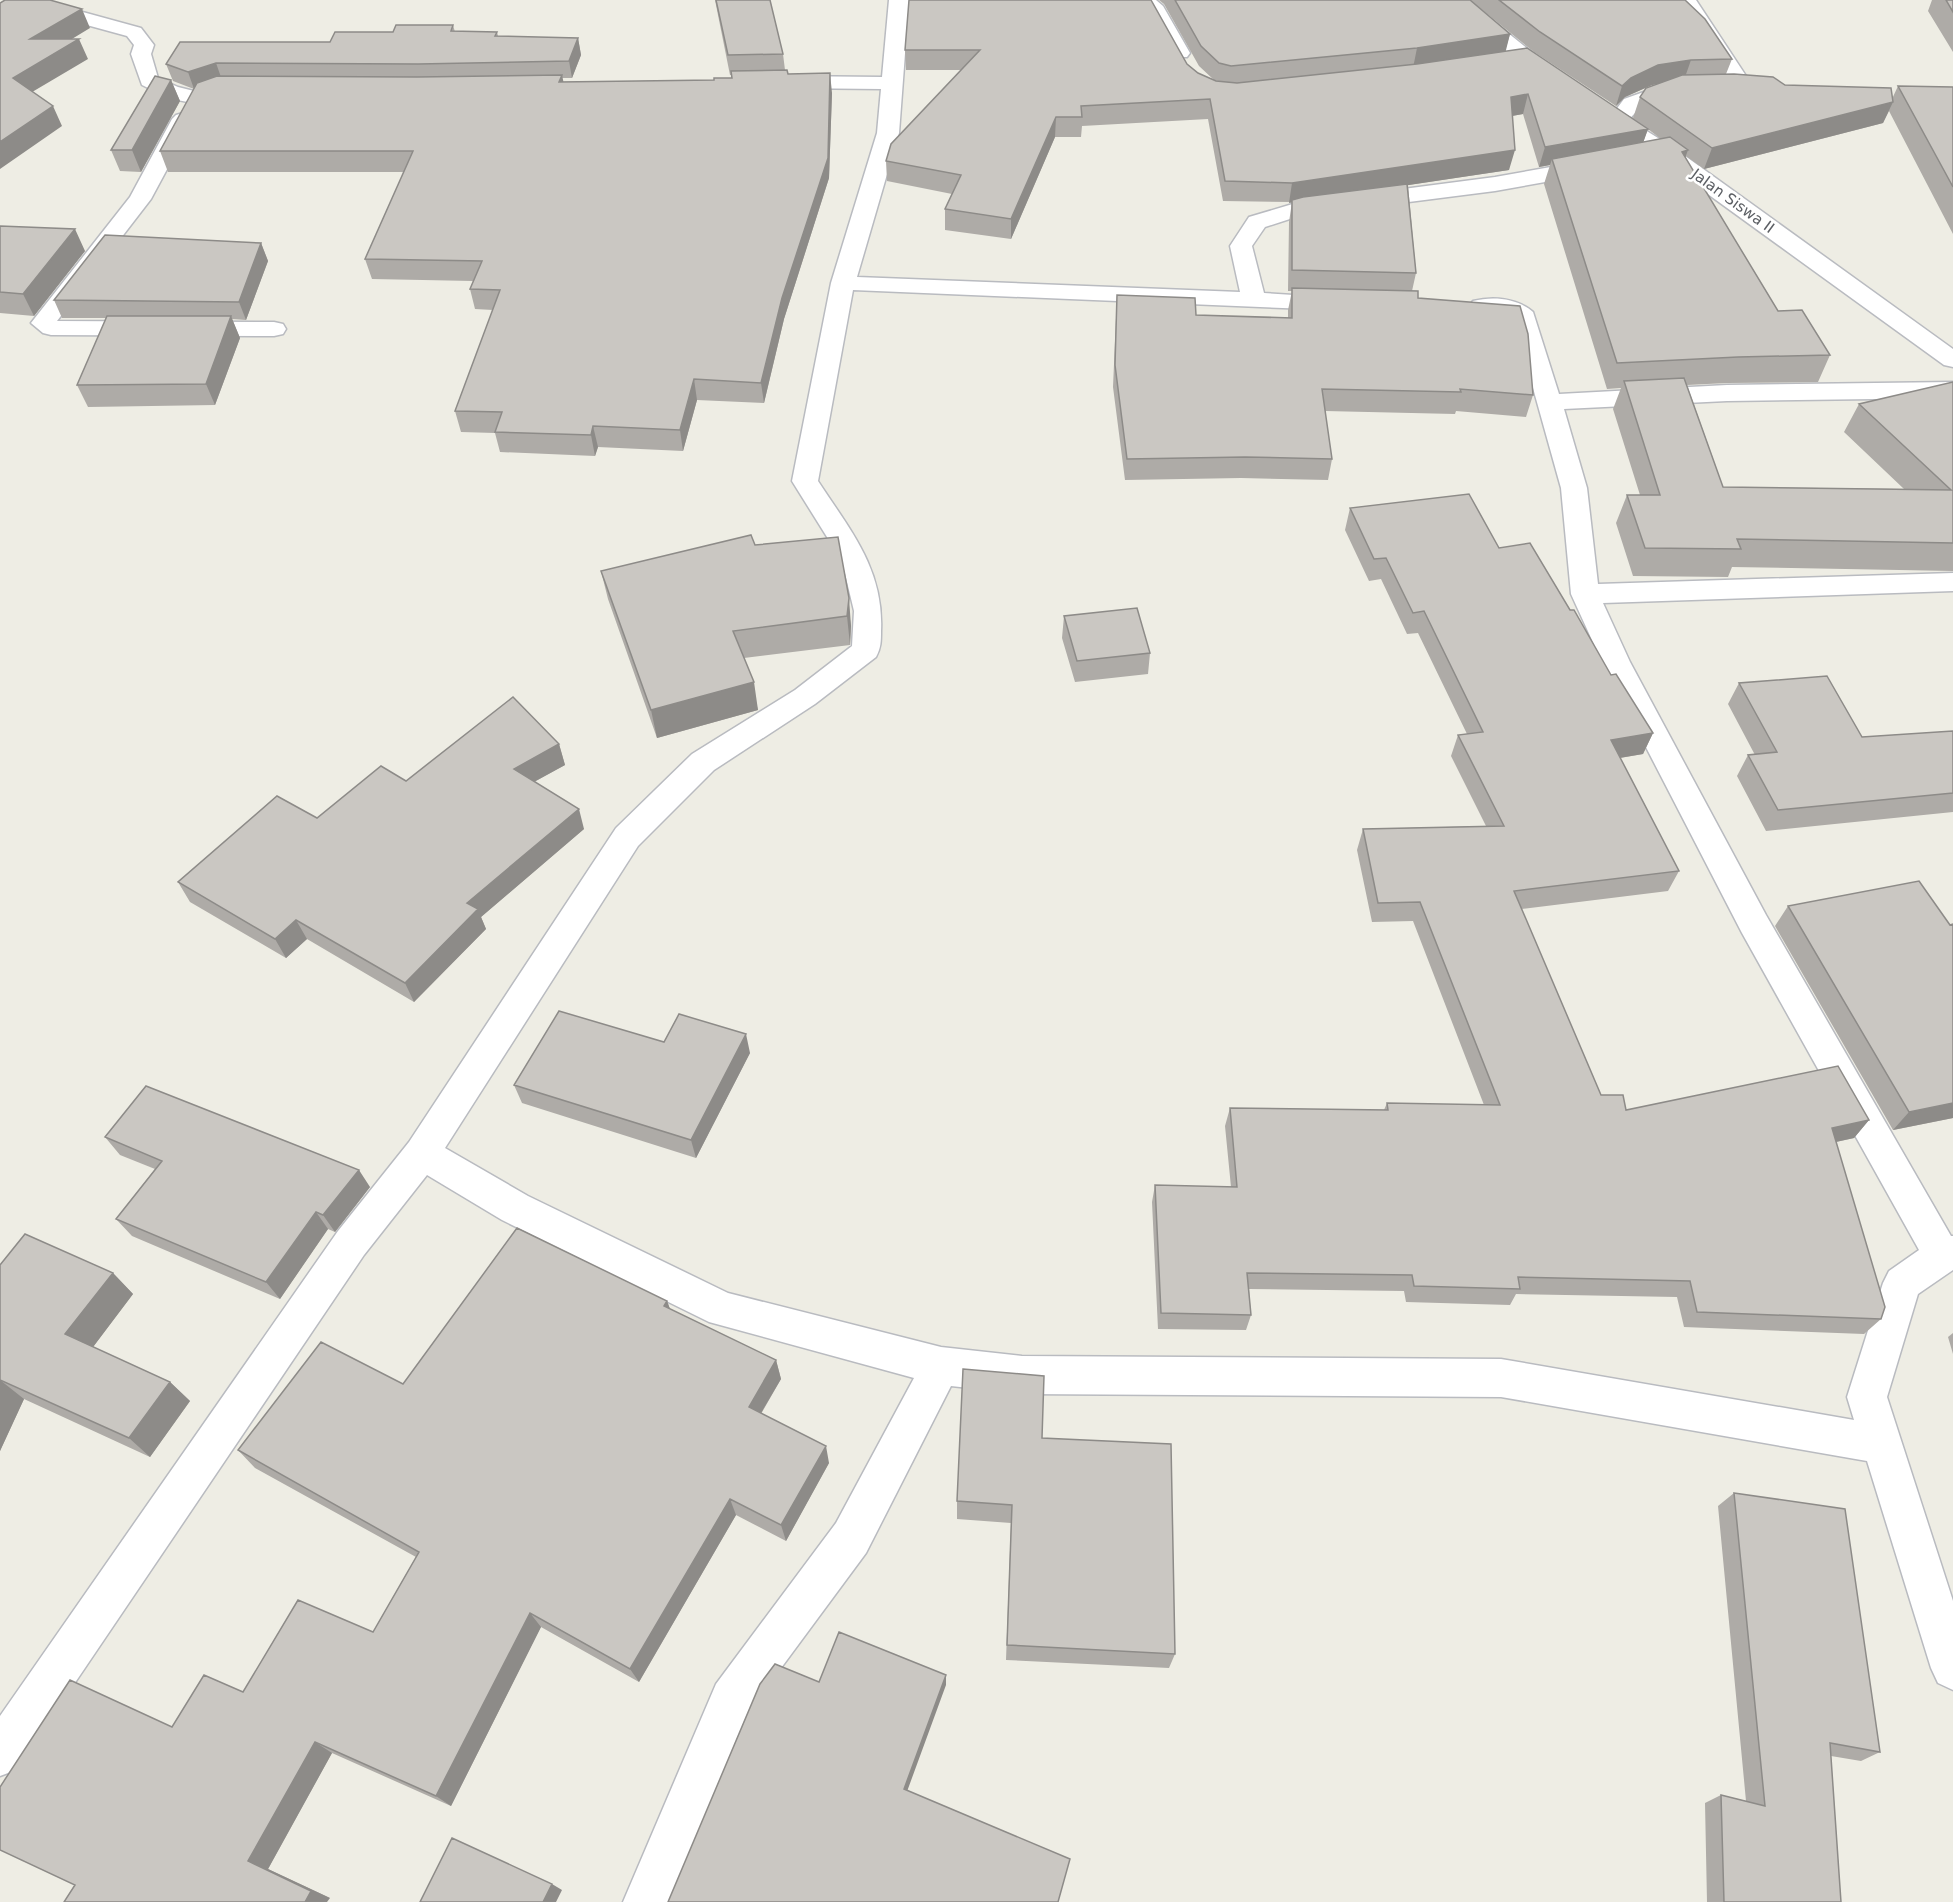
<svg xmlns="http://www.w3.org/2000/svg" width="1953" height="1902" font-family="'DejaVu Sans',sans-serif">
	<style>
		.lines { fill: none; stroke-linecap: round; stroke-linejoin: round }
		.street-casing { stroke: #b9bbc0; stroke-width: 3 }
		.street { fill: #fff; fill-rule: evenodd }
		.wall { fill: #aeaba7; fill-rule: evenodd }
		.shaded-wall { fill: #8d8b88 }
		.building { fill: #cac7c2; stroke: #8d8b88; stroke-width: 1.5 }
		.labels { text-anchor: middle; stroke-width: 5; stroke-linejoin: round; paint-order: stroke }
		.far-street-label { font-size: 15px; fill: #5c5f64; stroke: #fff }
	</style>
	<rect width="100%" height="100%" fill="#eeede4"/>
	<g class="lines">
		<defs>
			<path id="street" d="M7,0H39L141,28L154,45L151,54L158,78L178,87L202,93L205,97L202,101C183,106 159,93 142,85L131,54L134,45L127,36L10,4Z
				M889,0H909L899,133L857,277L1240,292L1230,246L1249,217L1296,203L1495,177L1590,160L1598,162L1601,167L1598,172L1590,174L1495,191L1299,216L1265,227L1252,246L1264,293L1341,298L1345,303L1341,308L1333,310L853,290L818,481C850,530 884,569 881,631C881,641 881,648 876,657L815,704L714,770L638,846L445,1148L528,1196L728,1293L941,1347L1022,1356L1501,1359L1854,1420L1847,1397L1883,1283L1889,1271L1919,1250L1742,933L1602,662L1571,594L1561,488L1514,320L1503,314L1473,311L1469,306L1473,301C1493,296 1517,298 1533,312L1559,394L1727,385L1953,382V398L1727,401L1564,409L1587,488L1598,584L1953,573V591L1603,603L1630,662L1766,915L1951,1236H1953V1270L1918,1294L1887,1397L1953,1601V1690L1938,1683L1931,1668L1867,1461L1501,1397L1022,1394L951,1386L866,1553L747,1714L669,1902H623L716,1684L836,1523L914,1378L709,1322L502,1220L427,1175L364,1255L16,1770L0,1776V1716L338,1231L409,1142L616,828L692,754L795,690L852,646L854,611L842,561L792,481L831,283L877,133L881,89L787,88L780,86L777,82L780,78L787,76L882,77Z
				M1135,0H1156L1163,6L1190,53L1187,57H1173L1148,13Z
				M1445,0H1467L1560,75L1557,79H1543L1519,62Z
				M1676,0H1696L1754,88L1751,92L1744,94L1737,92Z
				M1672,82L1688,84L1691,88L1688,92C1664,98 1645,99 1629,120L1674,148L1953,349V367L1944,365L1658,158L1600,119L1597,115L1600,111L1607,109L1615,111L1624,99Z
				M183,113L190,115L194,119L151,199L57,321L274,322L283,324L286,329L283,334L274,336L51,335L43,333L31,323L130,197L172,119L176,115Z"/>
		</defs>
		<use href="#street" class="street-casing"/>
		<use href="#street" class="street"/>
	</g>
	<path class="wall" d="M715,0H770L783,54L785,70L788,74L832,93L829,178L784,319L764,403L697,400L683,451L598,447L595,456L500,452L495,433L461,432L455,411L493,310L475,309L470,289L473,281L372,279L365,259L404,172H168L160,151L194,89L173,81L166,64L330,42L393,32L453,25L455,32H497L498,36L578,38L581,55L572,78H562L563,82L714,80L732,78L731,75H730Z
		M909,0L1187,64L1198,73L1214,80L1199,66L1164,4L1159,0H1470L1510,34L1505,51L1633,118L1640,97L1656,84L1652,85L1625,97L1616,106L1534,52L1470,0H1685L1732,59L1726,74L1785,85L1892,99L1898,86L1953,87V234L1889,111L1883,123L1704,169L1686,156L1685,158L1778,311L1830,355L1818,382L1727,383L1687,385L1723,487L1904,489L1844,432L1859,404L1953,382V571L1732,567L1728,577L1633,576L1616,523L1627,495H1640L1613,409L1621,388L1607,389L1544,184L1550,165L1539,167L1523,114L1512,116L1509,170L1408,185L1416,273L1412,291L1418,298L1533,395L1526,417L1456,411L1455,414L1325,411L1332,459L1328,480L1241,478L1125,480L1113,387L1117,295L1196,315L1288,318V310L1292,291H1288L1289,222L1292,202L1223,201L1208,119L1082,126L1081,137H1055L1011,239L945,230V209L952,194L887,181L886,161L962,70H906L905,50ZM1648,129L1661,139L1643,142Z
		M1932,0H1953V52L1928,11Z
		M171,80L180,101L141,172L120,171L111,150Z
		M0,226L85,251L34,316L0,313Z
		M261,243L268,261L246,320L232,319L240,338L215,405L88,407L77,385L106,318H62L54,300Z
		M1350,508L1499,548L1570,610L1611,675L1653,733L1643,754L1620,758L1679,871L1668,891L1521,909L1601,1095L1626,1110L1869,1120L1854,1138L1836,1142L1881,1319L1864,1334L1684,1327L1677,1297L1516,1294L1510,1305L1406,1302L1404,1291L1249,1289L1251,1315L1246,1330L1158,1329L1152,1202L1155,1185L1231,1187L1225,1126L1230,1108L1384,1110L1387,1103L1484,1105L1413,921L1372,922L1357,850L1363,829L1486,826L1451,756L1458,735L1467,734L1418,633L1407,634L1381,579L1369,581L1345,530Z
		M838,537L851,626L850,645L744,658L758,710L657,738L608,599L601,571L755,545Z
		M1064,616L1150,653L1148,674L1075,682L1062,638Z
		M1739,683L1862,737L1953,731V812L1766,831L1737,776L1748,755H1755L1728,704Z
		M559,744L565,765L534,782L584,829L481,917L486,929L414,1002L307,939L286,958L190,902L178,882L317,818L406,781Z
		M1788,906L1950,925L1953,1118L1893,1130L1775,926Z
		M664,1042L750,1053L696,1158L522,1103L514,1085Z
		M105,1137L370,1187L335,1232L328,1229L280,1299L132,1236L116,1219L155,1169L120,1155Z
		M0,1265L113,1273L133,1294L93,1347L170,1382L190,1401L150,1457L24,1399L0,1451Z
		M667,1301L670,1309L776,1360L781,1379L761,1414L829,1463L786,1541L736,1515L639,1682L541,1627L451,1806L332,1753L268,1869L330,1898L64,1902L172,1727L243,1692L373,1632L416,1557L255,1468L238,1450L403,1384Z
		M1953,1333V1354L1948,1337Z
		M1042,1438L1175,1654L1169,1668L1006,1660L1011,1523L957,1519V1501Z
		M1734,1493L1880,1752L1861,1761L1831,1756L1841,1902H1707L1705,1803L1721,1795L1746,1801L1718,1506Z"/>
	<path class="shaded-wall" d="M82,9L90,28L39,59L30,39Z
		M1510,34L1505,54L1413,68L1417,48Z
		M578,38L581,55L572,78L569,61Z
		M79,39L88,59L22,98L13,78Z
		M1691,60L1684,80L1652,85L1625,97L1616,106L1622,86L1631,78L1658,65Z
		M216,63L222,80L194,89L188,72Z
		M830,73L832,93L829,178L784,319L764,403L761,383Z
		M562,75L566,94L559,82Z
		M171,80L180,101L141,172L132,150Z
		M1528,94L1523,114L1506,117L1511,97Z
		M1893,102L1883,123L1704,169L1712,148Z
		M53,106L62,126L0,169V142Z
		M1056,117L1055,137L1011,239V219Z
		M1648,129L1641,149L1552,159L1550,165L1539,167L1545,147Z
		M1515,150L1509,170L1289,203L1292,183Z
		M1688,150L1679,175L1682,152Z
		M75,229L85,251L34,316L23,294Z
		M261,243L268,261L246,320L239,302Z
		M231,316L240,338L215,405L206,384Z
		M694,379L697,400L683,451L680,430Z
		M593,426L598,447L595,456L591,435Z
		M849,598L851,626L850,645L847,616Z
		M754,682L758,710L657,738L651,710Z
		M1653,733L1643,754L1601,761L1611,740Z
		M559,744L565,765L521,789L514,769Z
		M579,809L584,829L481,917L486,929L414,1002L405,983L467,903Z
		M296,920L307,939L286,958L275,939Z
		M746,1034L750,1053L696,1158L691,1140Z
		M1953,1103V1118L1893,1130L1909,1112Z
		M1869,1120L1854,1138L1817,1146L1832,1128Z
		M359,1170L370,1187L335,1232L323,1215Z
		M316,1212L328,1229L280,1299L266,1282Z
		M113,1273L133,1294L87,1355L65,1334Z
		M667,1301L674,1320L664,1306Z
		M776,1360L781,1379L754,1425L749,1407Z
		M0,1380L24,1399L0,1451Z
		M170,1382L190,1401L150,1457L129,1438Z
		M826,1446L829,1463L786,1541L781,1525Z
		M730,1499L736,1515L639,1682L630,1669Z
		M530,1613L541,1627L451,1806L436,1796Z
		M946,1675V1685L905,1797L904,1789Z
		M315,1742L332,1753L268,1869L330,1898L327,1902H305L248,1861Z
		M552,1884L562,1890L556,1902H543Z"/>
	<path class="building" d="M5,0H50L82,9L30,39H79L13,78L53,106L0,142V3Z
		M716,0H770L783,54L728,55Z
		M909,0H1151L1187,64L1198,73L1216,81L1237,83L1417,64L1527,48L1648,129L1545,147L1528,94L1511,97L1515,150L1292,183L1225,181L1210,99L1081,106L1082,117H1056L1011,219L945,209L961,175L886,161L891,144L980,50H905Z
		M1175,0H1470L1510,34L1417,48L1231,66L1219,63L1201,46Z
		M1499,0H1685L1705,19L1732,59L1691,60L1658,65L1631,78L1622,86L1540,32Z
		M1946,0H1953V12Z
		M396,25H453L451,31L497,32L495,36L578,38L569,61L418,64L216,63L188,72L166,64L180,42H330L335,32H393Z
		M787,70L788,74L830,73L828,158L782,298L761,383L694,379L680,430L593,426L591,435L495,432L502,412L455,411L500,290L470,289L482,261L365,259L413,151H160L197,83L217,76L417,77L562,75L559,82L714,80V78H732L731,71Z
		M1734,74L1773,77L1785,85L1891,88L1893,102L1712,148L1640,97L1646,88L1682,75Z
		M155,76L171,80L132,150H111Z
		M1898,86L1953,87V187Z
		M1670,137L1688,150L1682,152L1778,311L1802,310L1830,355L1738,357L1617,363L1552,159Z
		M1407,184L1416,273L1292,270V200L1303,197Z
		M0,226L75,229L23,294L0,292Z
		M105,235L261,243L239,302L54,300Z
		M1292,288L1418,291V298L1520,306L1528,334L1533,395L1460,389L1461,392L1322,389L1332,459L1245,457L1127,459L1115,365L1117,295L1195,298L1196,315L1292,318Z
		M107,316H231L206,384L77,385Z
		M1684,378L1723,487L1951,490L1859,404L1953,382V543L1737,539L1741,549L1645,548L1627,495H1660L1624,381Z
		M1469,494L1499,548L1530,543L1570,610H1574L1611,675L1616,674L1653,733L1611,740L1679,871L1514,891L1601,1095H1623L1626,1110L1838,1066L1869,1120L1832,1128L1885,1307L1881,1319L1697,1312L1690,1281L1518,1277L1520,1289L1414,1286L1412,1275L1247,1273L1251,1315L1161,1313L1155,1185L1237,1187L1230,1108L1388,1110L1387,1103L1500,1105L1420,902L1378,903L1363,829L1504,826L1458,735L1483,732L1424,611L1413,613L1386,558L1374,559L1350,508Z
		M751,535L755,545L838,537L849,598L847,616L733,631L754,682L651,710L601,571Z
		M1137,608L1150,653L1077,661L1064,616Z
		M1827,676L1862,737L1953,731V793L1778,810L1748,755L1777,752L1739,683Z
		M513,697L559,744L514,769L579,809L467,903L478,909L405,983L296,920L275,939L178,882L277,796L317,818L381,766L406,781Z
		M1919,881L1950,925L1953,924V1103L1909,1112L1788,906Z
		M559,1011L664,1042L679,1014L746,1034L691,1140L514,1085Z
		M146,1086L359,1170L323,1215L316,1212L266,1282L116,1219L162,1161L105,1137Z
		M517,1228L667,1301L664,1306L776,1360L749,1407L826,1446L781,1525L730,1499L630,1669L530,1613L436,1796L315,1742L248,1861L311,1891L305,1902H64L75,1885L0,1850V1787L70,1680L172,1727L204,1675L243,1692L298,1600L373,1632L419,1552L238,1450L321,1342L403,1384Z
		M25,1234L113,1273L65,1334L170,1382L129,1438L0,1380V1265Z
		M963,1369L1044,1376L1042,1438L1171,1444L1175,1654L1007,1645L1012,1505L957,1501Z
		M1734,1493L1845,1509L1880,1752L1830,1743L1841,1902H1724L1721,1795L1765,1806Z
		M839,1632L946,1675L904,1789L1070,1859L1058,1902H668L760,1684L775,1664L819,1682Z
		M452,1838L552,1884L543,1902H420Z"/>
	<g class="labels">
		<g class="far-street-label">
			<text transform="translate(1733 201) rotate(36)" y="5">Jalan Siswa II</text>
		</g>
	</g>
</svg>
